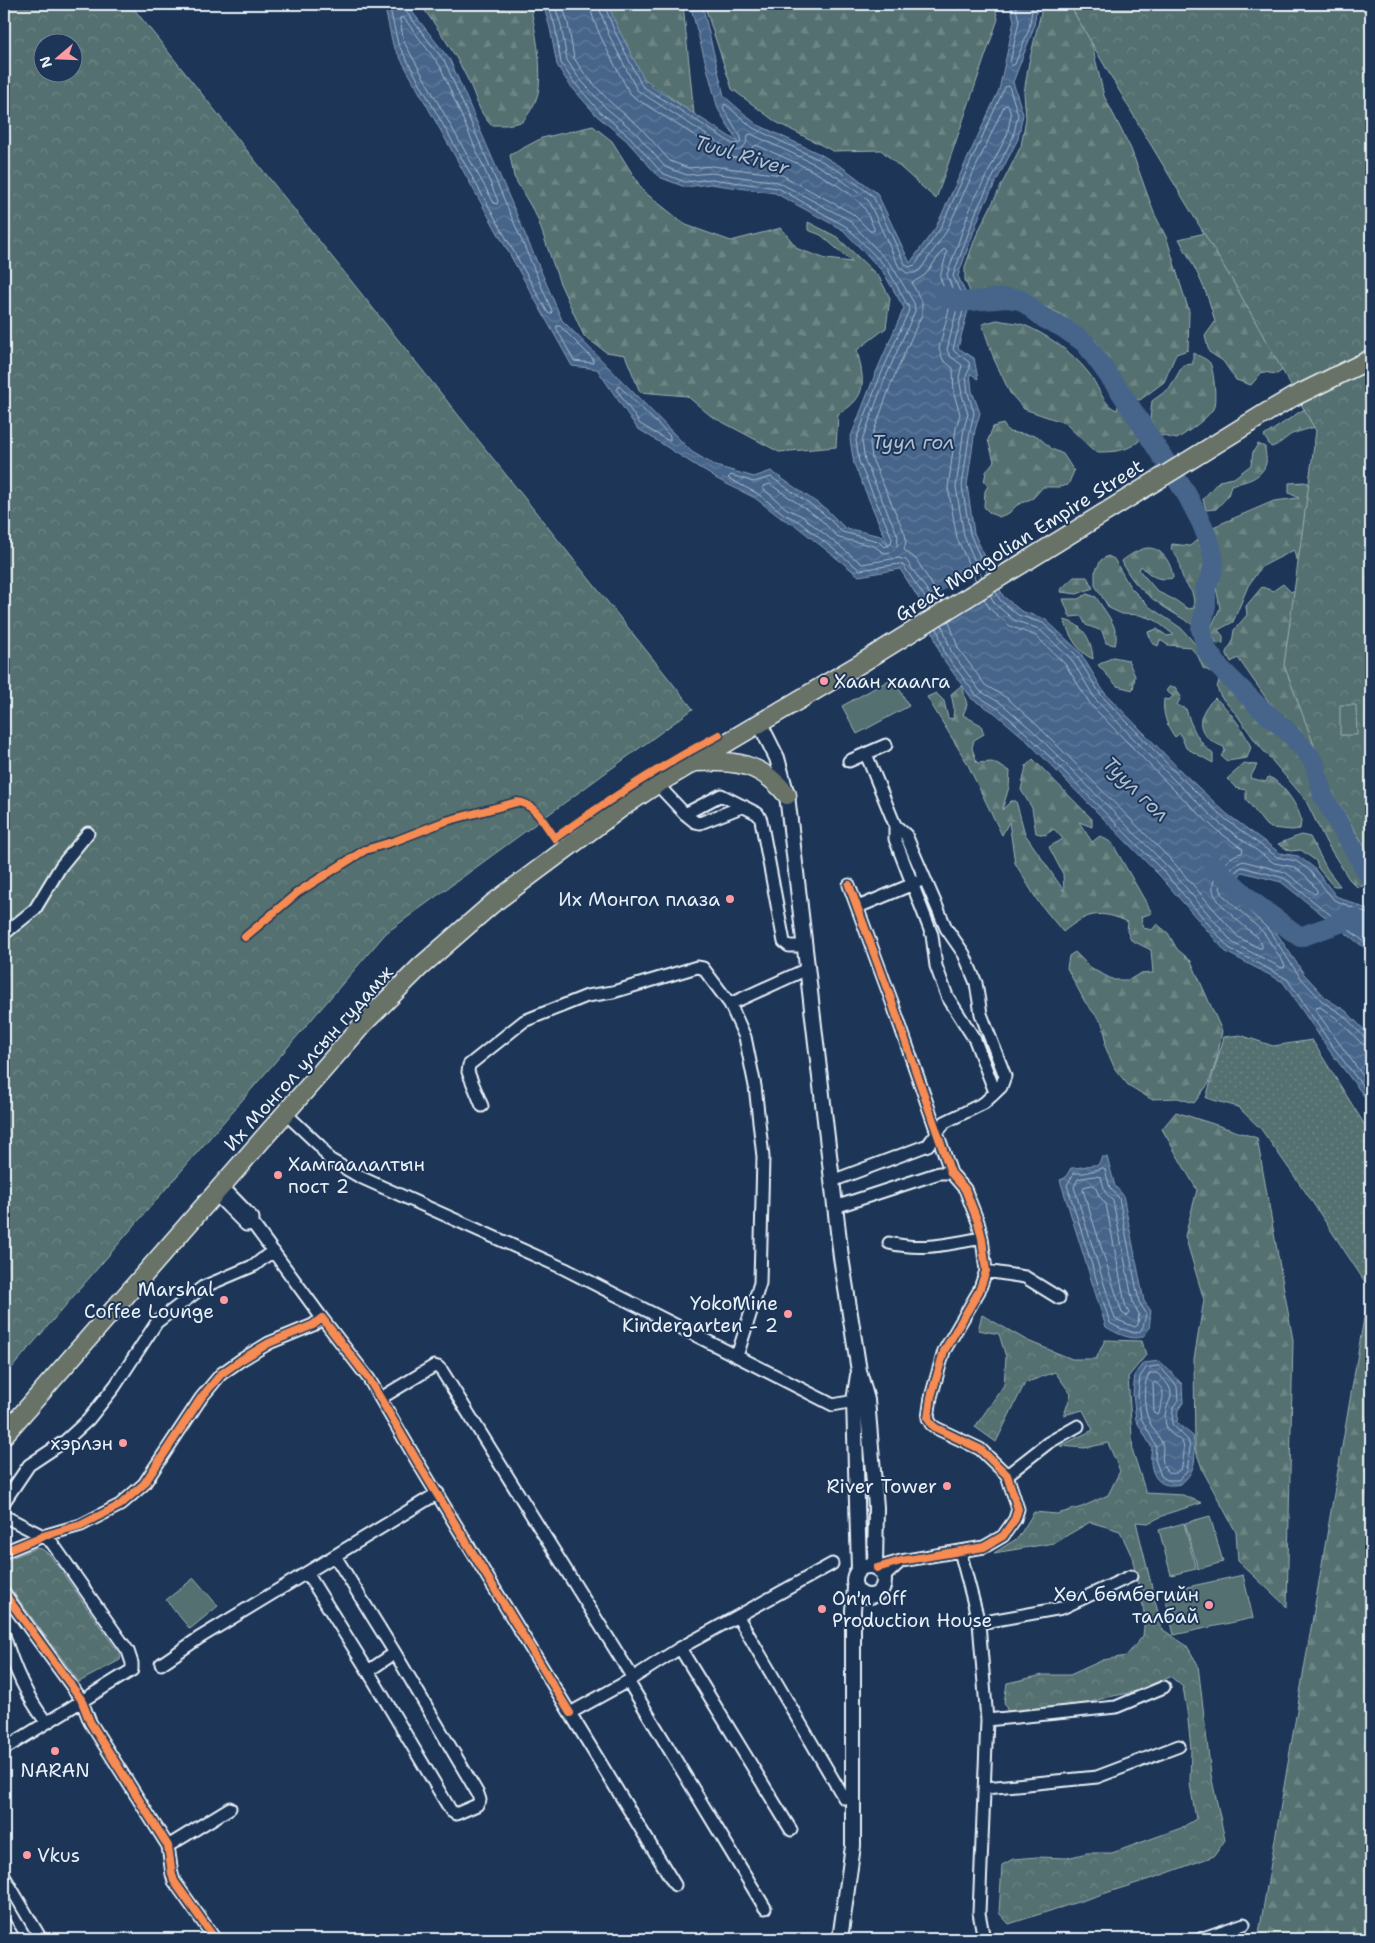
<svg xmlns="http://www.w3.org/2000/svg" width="1375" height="1943" font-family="'Shantell Sans',sans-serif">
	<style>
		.grass { fill: url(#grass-dots); stroke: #9eb0b4 }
		.forest { fill: url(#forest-firs); stroke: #9eb0b4 }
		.park { fill: url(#park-crowns); stroke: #9eb0b4; fill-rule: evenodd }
		.pitch { fill: #54706f; stroke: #9eb0b4 }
		.water { fill: url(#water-waves); stroke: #879db6 }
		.pier { fill: #1d3557 }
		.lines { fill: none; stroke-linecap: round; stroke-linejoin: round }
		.shore { stroke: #a7b9cc; stroke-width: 1 }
		.river { stroke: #46658a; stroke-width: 20 }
		.minor-casing { stroke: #e8f1f8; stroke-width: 15 }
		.tertiary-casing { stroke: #e8f1f8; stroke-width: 18 }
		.primary-casing { stroke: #e8f1f8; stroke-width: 21 }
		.minor { stroke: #1d3557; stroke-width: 11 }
		.tertiary { stroke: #1d3557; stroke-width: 14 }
		.primary { stroke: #697266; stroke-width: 18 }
		.cycleway-casing { stroke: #1d3557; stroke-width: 11 }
		.cycleway { stroke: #f68b52; stroke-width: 8 }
		.poi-dot { fill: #ff9aa2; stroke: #1d3557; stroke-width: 2 }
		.labels { text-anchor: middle; stroke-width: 4; stroke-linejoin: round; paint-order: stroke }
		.street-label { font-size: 19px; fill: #e8f1f8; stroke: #1d3557 }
		.poi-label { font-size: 19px; fill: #e8f1f8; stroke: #1d3557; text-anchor: end }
		.water-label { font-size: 20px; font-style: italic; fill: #afc0d2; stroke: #1d3557 }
	</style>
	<defs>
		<pattern id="grass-dots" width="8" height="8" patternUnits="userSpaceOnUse" patternTransform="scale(1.25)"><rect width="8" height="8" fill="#54706f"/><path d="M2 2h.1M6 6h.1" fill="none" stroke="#6d8584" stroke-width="1.8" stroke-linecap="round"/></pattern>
		<pattern id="forest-firs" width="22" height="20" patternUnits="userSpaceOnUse" patternTransform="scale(1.25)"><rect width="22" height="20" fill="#54706f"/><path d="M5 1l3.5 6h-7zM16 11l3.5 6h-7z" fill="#6d8584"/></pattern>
		<pattern id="park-crowns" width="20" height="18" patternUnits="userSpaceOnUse" patternTransform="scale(1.25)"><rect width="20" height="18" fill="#54706f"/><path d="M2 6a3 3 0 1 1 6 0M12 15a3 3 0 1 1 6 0" fill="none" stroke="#6d8584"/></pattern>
		<pattern id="water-waves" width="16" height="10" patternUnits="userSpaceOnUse" patternTransform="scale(1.25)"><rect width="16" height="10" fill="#46658a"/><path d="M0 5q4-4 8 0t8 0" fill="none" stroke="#617c9b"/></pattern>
	</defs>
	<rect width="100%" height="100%" fill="#1d3557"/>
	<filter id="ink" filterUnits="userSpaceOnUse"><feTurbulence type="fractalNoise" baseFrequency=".02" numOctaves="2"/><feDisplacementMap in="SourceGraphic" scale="10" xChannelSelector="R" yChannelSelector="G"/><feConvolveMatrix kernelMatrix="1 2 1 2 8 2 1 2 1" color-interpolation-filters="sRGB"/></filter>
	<g filter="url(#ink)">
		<path class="grass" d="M1240,1035L1273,1046L1312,1040L1371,1135V1291L1307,1194L1261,1129L1238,1107L1206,1098L1224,1037Z"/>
		<path class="forest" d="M420,4H530C535,29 542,62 539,87C538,100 530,113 522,122L506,125H491C477,110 477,98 468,80C455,53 438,28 420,4Z
			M588,4H683L694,114L627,67Z
			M704,4H994L998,19L936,199L881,150L833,151L776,122L732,89Z
			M1043,4H1084L1089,32L1104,96L1131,149L1154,213L1167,239L1180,283L1189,311L1188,350L1176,354L1164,382L1140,400L1133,398L1095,340L1062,315L1014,291H989L971,294L965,280V267L976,236L1021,146L1026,118L1024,93L1029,62Z
			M593,126L612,141L643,191L686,225L731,241L781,228L798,249L826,259L852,262L821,235L808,230V222L837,237L879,277L890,298L886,328L857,350C864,380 869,397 838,414L836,447L779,452L711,416L687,396L640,392L625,355L606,352L584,336L559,281L537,217L514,177L510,155L542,138Z
			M1371,195L1294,362L1277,374L1262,372L1251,385L1236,380L1223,361L1209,352L1205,336L1215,322C1208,291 1194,266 1179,239Z
			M997,320C1006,322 1016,322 1024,325C1046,334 1072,352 1087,371C1098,383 1102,405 1117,410L1120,399C1133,407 1140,426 1139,441C1126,452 1112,452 1095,452L1065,423L1024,409L1010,393L994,359L982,324Z
			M1193,353C1199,356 1207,359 1210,363C1214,371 1217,402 1213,409C1206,420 1187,432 1177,439L1159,435L1150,419L1152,401L1170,388L1183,365L1193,364Z
			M1320,404L1324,424C1314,428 1302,430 1292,434C1285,438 1278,446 1271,447L1264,436L1301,411Z
			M1003,424L1009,432L1037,436L1052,449L1063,454L1074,471L1068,485L1059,487H1043L1033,498L1017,505L1009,513L999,517L990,513L984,507L985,491L988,486L984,482L986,472L994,461L988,440L993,427Z
			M1258,444L1265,447C1265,452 1267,459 1266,463C1262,479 1244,482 1231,485L1228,496L1216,509L1206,510L1203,499L1219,481L1234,478L1251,465L1253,452Z
			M1304,482L1321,487L1314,557L1296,560L1294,550L1261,567L1248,586L1233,622L1218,630L1223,636V643L1217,644L1210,630L1220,608L1216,587L1219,551L1213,527L1274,501L1299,498L1289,493V483Z
			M1197,540L1202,541L1206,556L1202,589L1195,626C1167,609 1134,592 1122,561C1128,556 1139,549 1147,548C1163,547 1172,565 1173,578C1158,581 1152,577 1141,566L1139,570L1158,592L1175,600L1188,609L1194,608C1194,586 1187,591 1182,575C1177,562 1183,562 1171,550L1172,544L1190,546Z
			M1108,556L1114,559L1130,587L1151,608L1181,628L1211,662V672L1203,668L1198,656L1190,647L1168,645L1160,640L1158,646L1152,643L1148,632L1157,629L1167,636L1174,635L1155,620L1140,615L1122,614L1109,608L1095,585V572L1101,560Z
			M1074,577H1087L1093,588L1077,594L1061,592L1062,588Z
			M1283,584L1291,592L1300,587L1371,853V871L1326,790V784L1323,777L1322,770L1316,756L1282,721L1238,658L1231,662L1226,652L1232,643L1234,630L1247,615L1246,606L1262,587L1273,591Z
			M1087,594L1096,597C1104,611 1121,628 1115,645L1106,643L1102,631L1086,625L1081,616L1070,617L1063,599H1078Z
			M1064,620C1083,624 1092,640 1093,659C1077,652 1070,636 1064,620Z
			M1113,657L1128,660L1135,676L1133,690L1117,686L1098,665Z
			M1219,680L1239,697L1269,728L1291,742L1305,756L1313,774L1312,789L1323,813L1343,843L1352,865L1361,877L1363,886L1357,887L1349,879L1326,842L1305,799L1256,742L1237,715L1221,697L1217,688Z
			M962,685L967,705L963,715L981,725L984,734L974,740L972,748L977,763L992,762L1010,771L1009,787L1002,810L1011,801H1016L1025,834L1064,891L1063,874L1049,847L1063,839L1054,829L1045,835L1036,833L1032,808L1021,790L1026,766L1033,759L1092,819V827L1079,822L1092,842L1100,836L1112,843L1152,913L1141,917L1143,928L1152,930L1157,924L1168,933L1177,949L1191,961L1222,1031L1217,1058L1209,1083L1194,1103L1178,1098L1151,1099L1128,1085L1115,1069L1105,1046L1106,1038L1102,1023L1085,1002L1067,968L1069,956L1075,952L1092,969L1114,980H1129L1139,974L1153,973L1151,950L1131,940L1127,931L1128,922C1100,909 1086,913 1063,932L1037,900L1015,863L1009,822L1002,835L966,761L927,697L936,693L944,701L948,718L953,719L954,708L951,694Z
			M1169,687H1175L1181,697L1177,705L1186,709C1191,726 1198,742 1213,754V763L1186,748L1180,733L1175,737C1167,727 1162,712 1164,699L1169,700L1173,696L1166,691Z
			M1215,698C1230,710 1243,729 1251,747L1247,758L1227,761L1221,756L1225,751L1224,747C1208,741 1194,729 1204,711C1206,706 1211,702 1215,698Z
			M1244,764L1257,765L1250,778L1266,782L1268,777C1280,779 1301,809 1301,821C1301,824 1300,826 1300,829L1292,830L1271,828L1264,823L1246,799V790L1236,788L1227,779Z
			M1301,835L1310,837L1327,869L1340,886H1333L1318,868L1316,861L1301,850L1290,851L1278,844Z
			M1176,1112L1257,1138L1293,1340L1287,1607L1238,1561L1236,1532L1203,1471L1195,1448L1194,1359L1204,1300L1185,1236L1197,1190L1162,1129Z
			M1366,1306L1371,1317V1939H1258Z"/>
		<path class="park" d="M4,4H130L693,709L386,933L4,1377ZM42,42H72V72H42Z
			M1069,4H1371V857L1332,793L1284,665L1316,431L1235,285L1142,130Z
			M982,1315L1028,1341L1072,1359H1096L1105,1340L1142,1341L1146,1355L1128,1377L1133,1452L1146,1493L1183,1495L1202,1503L1169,1513L1148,1523L1136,1522L1162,1629L1187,1646L1198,1665L1211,1775L1225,1840L1214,1856L1159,1876L1009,1924L999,1913L1002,1865L1013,1859L1037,1857L1067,1858L1087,1853H1112L1181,1828L1196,1819L1190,1784L1191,1749L1187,1711L1183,1687L1170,1676L1139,1691L1108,1697L1067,1709L1009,1714L1004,1703L1007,1683L1043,1675H1070L1103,1660L1126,1656L1143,1636L1145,1617L1132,1557L1120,1531L1090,1522L1054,1543L994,1553L1018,1538L1034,1512L1057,1514L1082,1507L1108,1495L1120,1471L1108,1443L1085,1448L1060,1446L1093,1430L1083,1410L1064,1415L1071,1394L1055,1372L1025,1383L996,1442L975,1427L1004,1385L1006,1357L999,1334L978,1330Z
			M36,1548L42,1549L50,1555L121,1656L120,1660L79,1682L5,1581L4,1561Z"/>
		<path class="pitch" d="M893,678L909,706L857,734L842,706Z
			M1340,705H1356L1357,735H1340Z
			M1210,1516L1223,1562L1198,1569L1185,1523Z
			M1184,1523L1196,1569L1171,1575L1159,1530Z
			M1243,1575L1253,1618L1174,1635L1164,1592Z
			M194,1578L218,1606L190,1629L166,1600Z"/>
		<path class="water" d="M384,4H406L450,60L562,320L692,452L716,466L754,477L771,471L826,509L845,528L881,536L889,547L854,464L850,439L874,377L904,308L883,272L843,230L775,193L710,184L685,187L659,177L626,140L597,116L569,84L557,65L550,28L543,4H608L618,28L646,83L738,142L718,109L690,4H702L724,96L756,124L820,154L845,169L877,193L910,263L936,227L999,90L1014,21L1010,4H1038L1033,30L1013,82L1023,114L1018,139L981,211L958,276L970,303L958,348L974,358L978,379L970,373L972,391L980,413L975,430L967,485L974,533L1003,596L1021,611L1045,619L1080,652L1104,692L1183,773L1227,814L1280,853L1298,856L1313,867L1336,896L1371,911V953L1281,882L1242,872L1231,887L1272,926L1304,974L1327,999L1346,1011L1371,1037V1105L1329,1050L1283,982L1226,952L1160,876L1024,738L995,713L972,699L941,656L924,607L900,569L859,576L795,525L781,518L755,498L717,479L637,428L597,369L572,366L393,45Z
			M1102,1157H1107L1115,1186L1123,1195L1144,1301L1151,1311C1150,1317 1150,1323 1149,1328C1143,1347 1117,1334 1106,1327L1060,1180L1065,1178L1071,1168C1082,1168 1091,1164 1098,1165Z
			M1160,1361L1182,1384L1183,1403L1178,1410L1177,1423L1193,1436C1196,1457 1197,1470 1181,1484C1176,1485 1169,1486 1164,1484C1151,1479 1149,1460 1152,1448L1136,1420L1133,1394L1135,1374L1143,1363Z"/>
		<path class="pier" d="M990,561L1001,585L930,630L920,605Z"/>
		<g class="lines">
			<path class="shore" d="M389,4L398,44L548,313L551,314L552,311L445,62L404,9L403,4
				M548,4L555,26L561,63L573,81L600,112L630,137L662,173L685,182L711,179L778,188L847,227L887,268L908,306L909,310L879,379L856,440L859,462L892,538L891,544L884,547L878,541L842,532L823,513L771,477L754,482L731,475L728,478L758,494L784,514L798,521L860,570L899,564L903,565L926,599L930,609
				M554,4L561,25L567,60L578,77L605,107L635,132L665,167L687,175L711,173L778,182L849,220L892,266L914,303L915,311L884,381L862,441L865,461L898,536L897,547L891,552L884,553L874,546L839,538L819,518L770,484L764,486L762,488L787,509L802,516L862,564L898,558L906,560L931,596L935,605
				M562,4L568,23L574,58L584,73L610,102L640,127L670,161L688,168L712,166L782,175L853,214L870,231H874V228C870,221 867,210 861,204C833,177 792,161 756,145C746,152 742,161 727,156L635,98L629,92C619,72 591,24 590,4
				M598,4L608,33L637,90L730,150C741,153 747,146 748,135L751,134L815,164L839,178L868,200L899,267L907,273H915L920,270L946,232L1004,106L1008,105L1011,115L1007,135L971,206L947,275L958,304L947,350L950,356L962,365L959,377L962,395L968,414L964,428L956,487L964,536L982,577
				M604,4L614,30L642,86L733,144L740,143L741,137L723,108L725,104L753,128L818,159L842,173L873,196L905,264L909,267L915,265L940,229L1005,87L1009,86L1018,115L1013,137L977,209L953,276L965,303L953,349L955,352L969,362L970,368L966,376L968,393L974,413L970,430L962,486L970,534L987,573
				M1015,4L1019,21L1010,63L1012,66L1015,64L1029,29L1033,4
				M400,18H404L440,66L498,201L497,204L494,203L404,42Z
				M557,326H560L593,359V363L574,361L557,329Z
				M619,386L670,436V440H667L640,424L617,390Z
				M996,592L1000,600L1018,615L1043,623L1076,655L1101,695L1179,776L1224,818L1277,857L1296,861L1309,870L1334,900L1371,915
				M942,601L916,559L904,550L906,541L905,534L872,459L870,442L891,384L922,314V303L912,283L925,275L944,249L947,252L940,277L950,305L939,349L943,360L953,368L954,394L960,414L956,428L948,488L957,538L976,581
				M949,621L958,648L985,685L1007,698L1037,725L1174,863L1238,937L1259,948H1262V945L1258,938C1247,928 1215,904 1213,890C1212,881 1216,875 1221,869C1227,860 1232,855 1242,853L1243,849L1215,829L1170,786L1091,705L1065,664L1036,636L1010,626L990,609L984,599
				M942,625L951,651L980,691L1002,704L1032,730L1169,868L1233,943L1282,968H1284L1285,965L1264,933L1223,895L1220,888L1222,881L1234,865L1243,861L1285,872L1314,894L1317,893V890L1305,875L1294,867L1274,863L1219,823L1175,781L1096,700L1071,659L1039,629L1014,620L995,604L990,595
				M937,628L945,654L976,695L999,709L1028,735L1164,872L1229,948L1287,979L1333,1047L1371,1097
				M1371,922L1346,912L1342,914L1343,917L1371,939
				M1371,947L1284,878L1242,867L1238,869L1227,884L1228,891L1268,929L1300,977L1323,1002L1343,1015L1366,1039L1371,1040
				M1371,1047L1362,1044L1339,1020L1320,1007L1316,1008V1011L1371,1087
				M1103,1168L1105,1169L1110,1188L1119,1198L1139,1302L1146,1313C1143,1329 1143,1337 1125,1330C1119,1328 1115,1326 1110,1323L1067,1185L1074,1173H1084Z
				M1095,1176L1101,1177L1105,1192L1113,1201L1133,1303L1139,1314L1138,1325L1135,1327L1115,1319L1074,1187L1078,1179Z
				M1093,1185L1095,1186L1099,1196L1106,1204L1125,1304L1129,1313L1127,1316L1122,1313L1083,1190L1084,1187Z
				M1159,1366L1177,1386L1178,1401L1173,1408L1172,1424L1188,1440L1190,1448L1187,1472L1178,1480H1167L1161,1476L1155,1459L1156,1446L1141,1418L1138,1394L1140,1377L1146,1368Z
				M1150,1373H1157C1186,1398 1160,1400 1166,1425C1167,1434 1177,1436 1182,1442C1186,1448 1183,1462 1181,1469L1176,1473C1171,1474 1168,1474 1166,1470C1159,1458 1165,1453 1162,1443C1158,1434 1149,1425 1147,1415C1144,1404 1142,1382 1150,1373Z
				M1155,1382C1169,1392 1161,1400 1159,1414L1157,1415L1154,1413L1153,1384Z"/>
			<path class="river" d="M945,296L960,302L1007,298L1021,300L1045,319L1062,327L1085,343L1122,394L1187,495L1202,524L1211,547L1214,561L1211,576L1206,587V605L1201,629L1207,650L1219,667L1260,708L1286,730L1308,754L1315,764L1323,796L1371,879
				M1213,865L1253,902L1300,937L1354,918L1371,932"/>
			<defs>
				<path id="minor" d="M866,754L895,825V839L932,935L936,966L947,996L975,1040L995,1092
					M849,761L886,745
					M657,784L685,814L721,795L758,814L761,820L784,942L789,946H804
					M685,814L695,822L700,823L744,806
					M849,885L892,1002L951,1173L965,1189L978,1222L982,1238L986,1271L979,1291L944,1351L931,1397L928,1418L931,1424L936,1428L980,1449L1007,1475L1018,1509L1015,1519L1003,1536L984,1547L901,1561L877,1568
					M858,907L918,882
					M4,934L35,909L61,866L88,833
					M482,1106L468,1072L469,1065L524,1021L587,996L613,992L697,967L703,968L730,1004
					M284,1112L320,1146L329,1159L360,1177L565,1269L833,1405L854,1401
					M832,1181L928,1145L945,1122L984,1103L1001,1087L1005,1076L981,1014L976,983L964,954L946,928L906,835L895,825
					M222,1186L253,1218V1224L322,1318
					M215,1194L246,1225L253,1224
					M835,1207L939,1173H951
					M889,1243C922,1251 949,1244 982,1238
					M986,1271L1025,1277L1059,1298
					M737,1356L760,1283L763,1157L755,1086L745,1037L730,1004L807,969
					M381,1398L434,1366L438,1367L442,1371L633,1678
					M1007,1475L1048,1443L1078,1426
					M4,1502L29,1465L65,1441L88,1420L115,1386L157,1322L203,1287L255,1265L266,1256L274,1252
					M4,1516L43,1536L52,1543L128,1651L132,1663V1670L4,1749
					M960,1551L979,1623L987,1720L979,1913L984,1939
					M4,1552L43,1536L81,1525L120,1505L144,1484L201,1398L221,1374L241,1360L269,1343L313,1325L322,1318L369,1379L417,1461L570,1713
					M307,1573L368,1671L451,1811L456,1814L477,1805L480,1800L478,1794L395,1653L335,1556
					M884,1577L898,1564
					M4,1593L81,1699L90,1722L168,1846L172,1874L174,1881L215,1939
					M738,1617L844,1798
					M979,1623L1062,1608L1131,1576
					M4,1635C13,1666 26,1696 46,1722
					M680,1648L791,1830
					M161,1664L199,1638L438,1493
					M368,1671L395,1653
					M628,1681L765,1908
					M987,1720L1116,1707L1164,1687
					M986,1788L1097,1777L1179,1746
					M168,1846L230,1808
					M4,1876L41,1939
					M675,1885L570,1713L628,1681L680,1648L832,1564
					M4,1923L14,1939
					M1200,1939L1244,1924"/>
				<path id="tertiary" d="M760,724L777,758L787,795L841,1257L859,1371L867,1400L876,1507L875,1567
					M858,1375L854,1401L859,1569
					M854 1581a15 15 0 1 1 30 0a15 15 0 1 1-30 0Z
					M840,1939L853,1846V1610L855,1588"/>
				<path id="primary" d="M696,762C736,761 760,762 787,795
					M4,1435L364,1023L420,967L492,904L621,808L657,784L863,662L1269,411L1293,397L1371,359"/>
			</defs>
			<use href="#minor" class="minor-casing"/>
			<use href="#tertiary" class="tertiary-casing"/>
			<use href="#primary" class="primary-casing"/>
			<use href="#minor" class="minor"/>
			<use href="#tertiary" class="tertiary"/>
			<use href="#primary" class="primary"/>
			<defs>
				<path id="cycleway" d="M849,885L892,1002L951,1173L965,1189L978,1222L982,1238L986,1271L979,1291L944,1351L931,1397L928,1418L931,1424L936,1428L980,1449L1007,1475L1018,1509L1015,1519L1003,1536L984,1547L901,1561L877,1568
					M245,937L298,892L365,850L395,841L446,821L517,802C535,803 545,825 555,838C608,800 662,765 719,735
					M4,1552L43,1536L81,1525L120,1505L144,1484L201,1398L221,1374L241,1360L269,1343L313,1325L322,1318L369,1379L417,1461L570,1713
					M4,1593L81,1699L90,1722L168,1846L172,1874L174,1881L215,1939"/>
			</defs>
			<use href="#cycleway" class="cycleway-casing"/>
			<use href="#cycleway" class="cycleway"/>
		</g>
	</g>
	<g class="poi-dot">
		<circle cx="824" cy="681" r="5"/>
		<circle cx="730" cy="899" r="5"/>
		<circle cx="278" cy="1175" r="5"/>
		<circle cx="224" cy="1300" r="5"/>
		<circle cx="788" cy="1314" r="5"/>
		<circle cx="123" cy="1443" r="5"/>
		<circle cx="947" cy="1486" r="5"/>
		<circle cx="1209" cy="1605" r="5"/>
		<circle cx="822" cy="1609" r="5"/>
		<circle cx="55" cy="1751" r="5"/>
		<circle cx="27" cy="1855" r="5"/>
	</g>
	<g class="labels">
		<g class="street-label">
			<text transform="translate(1019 540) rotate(-32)" y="7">Great Mongolian Empire Street</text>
			<text transform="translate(308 1058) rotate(-48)" y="7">Их Монгол улсын гудамж</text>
		</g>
		<g class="poi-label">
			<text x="834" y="688" text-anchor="start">Хаан хаалга</text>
			<text x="720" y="906">Их Монгол плаза</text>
			<text x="288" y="1171" text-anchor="start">Хамгаалалтын<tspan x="288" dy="22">пост 2</tspan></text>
			<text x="214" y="1296">Marshal<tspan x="214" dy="22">Coffee Lounge</tspan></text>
			<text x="778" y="1310">YokoMine<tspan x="778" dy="22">Kindergarten - 2</tspan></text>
			<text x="113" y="1450">хэрлэн</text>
			<text x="937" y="1493">River Tower</text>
			<text x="1199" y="1601">Хөл бөмбөгийн<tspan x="1199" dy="22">талбай</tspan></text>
			<text x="832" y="1605" text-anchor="start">On'n Off<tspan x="832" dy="22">Production House</tspan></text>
			<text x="55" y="1777" text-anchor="middle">NARAN</text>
			<text x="37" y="1862" text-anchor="start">Vkus</text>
		</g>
		<g class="water-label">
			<text transform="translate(742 155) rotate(16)" y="7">Tuul River</text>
			<text x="913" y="449">Туул гол</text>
			<text transform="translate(1136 789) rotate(44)" y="7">Туул гол</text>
		</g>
	</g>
	<rect width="1375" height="1943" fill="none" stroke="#1d3557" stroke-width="20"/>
	<rect x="10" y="10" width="1355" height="1923" fill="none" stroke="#e8f1f8" stroke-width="2" filter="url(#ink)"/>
	<g transform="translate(58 58) rotate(251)"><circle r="24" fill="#1d3557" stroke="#6e8097"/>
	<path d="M0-4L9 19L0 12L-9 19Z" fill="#ff9aa2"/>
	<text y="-8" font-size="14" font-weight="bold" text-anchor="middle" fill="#e8f1f8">N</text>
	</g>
</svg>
